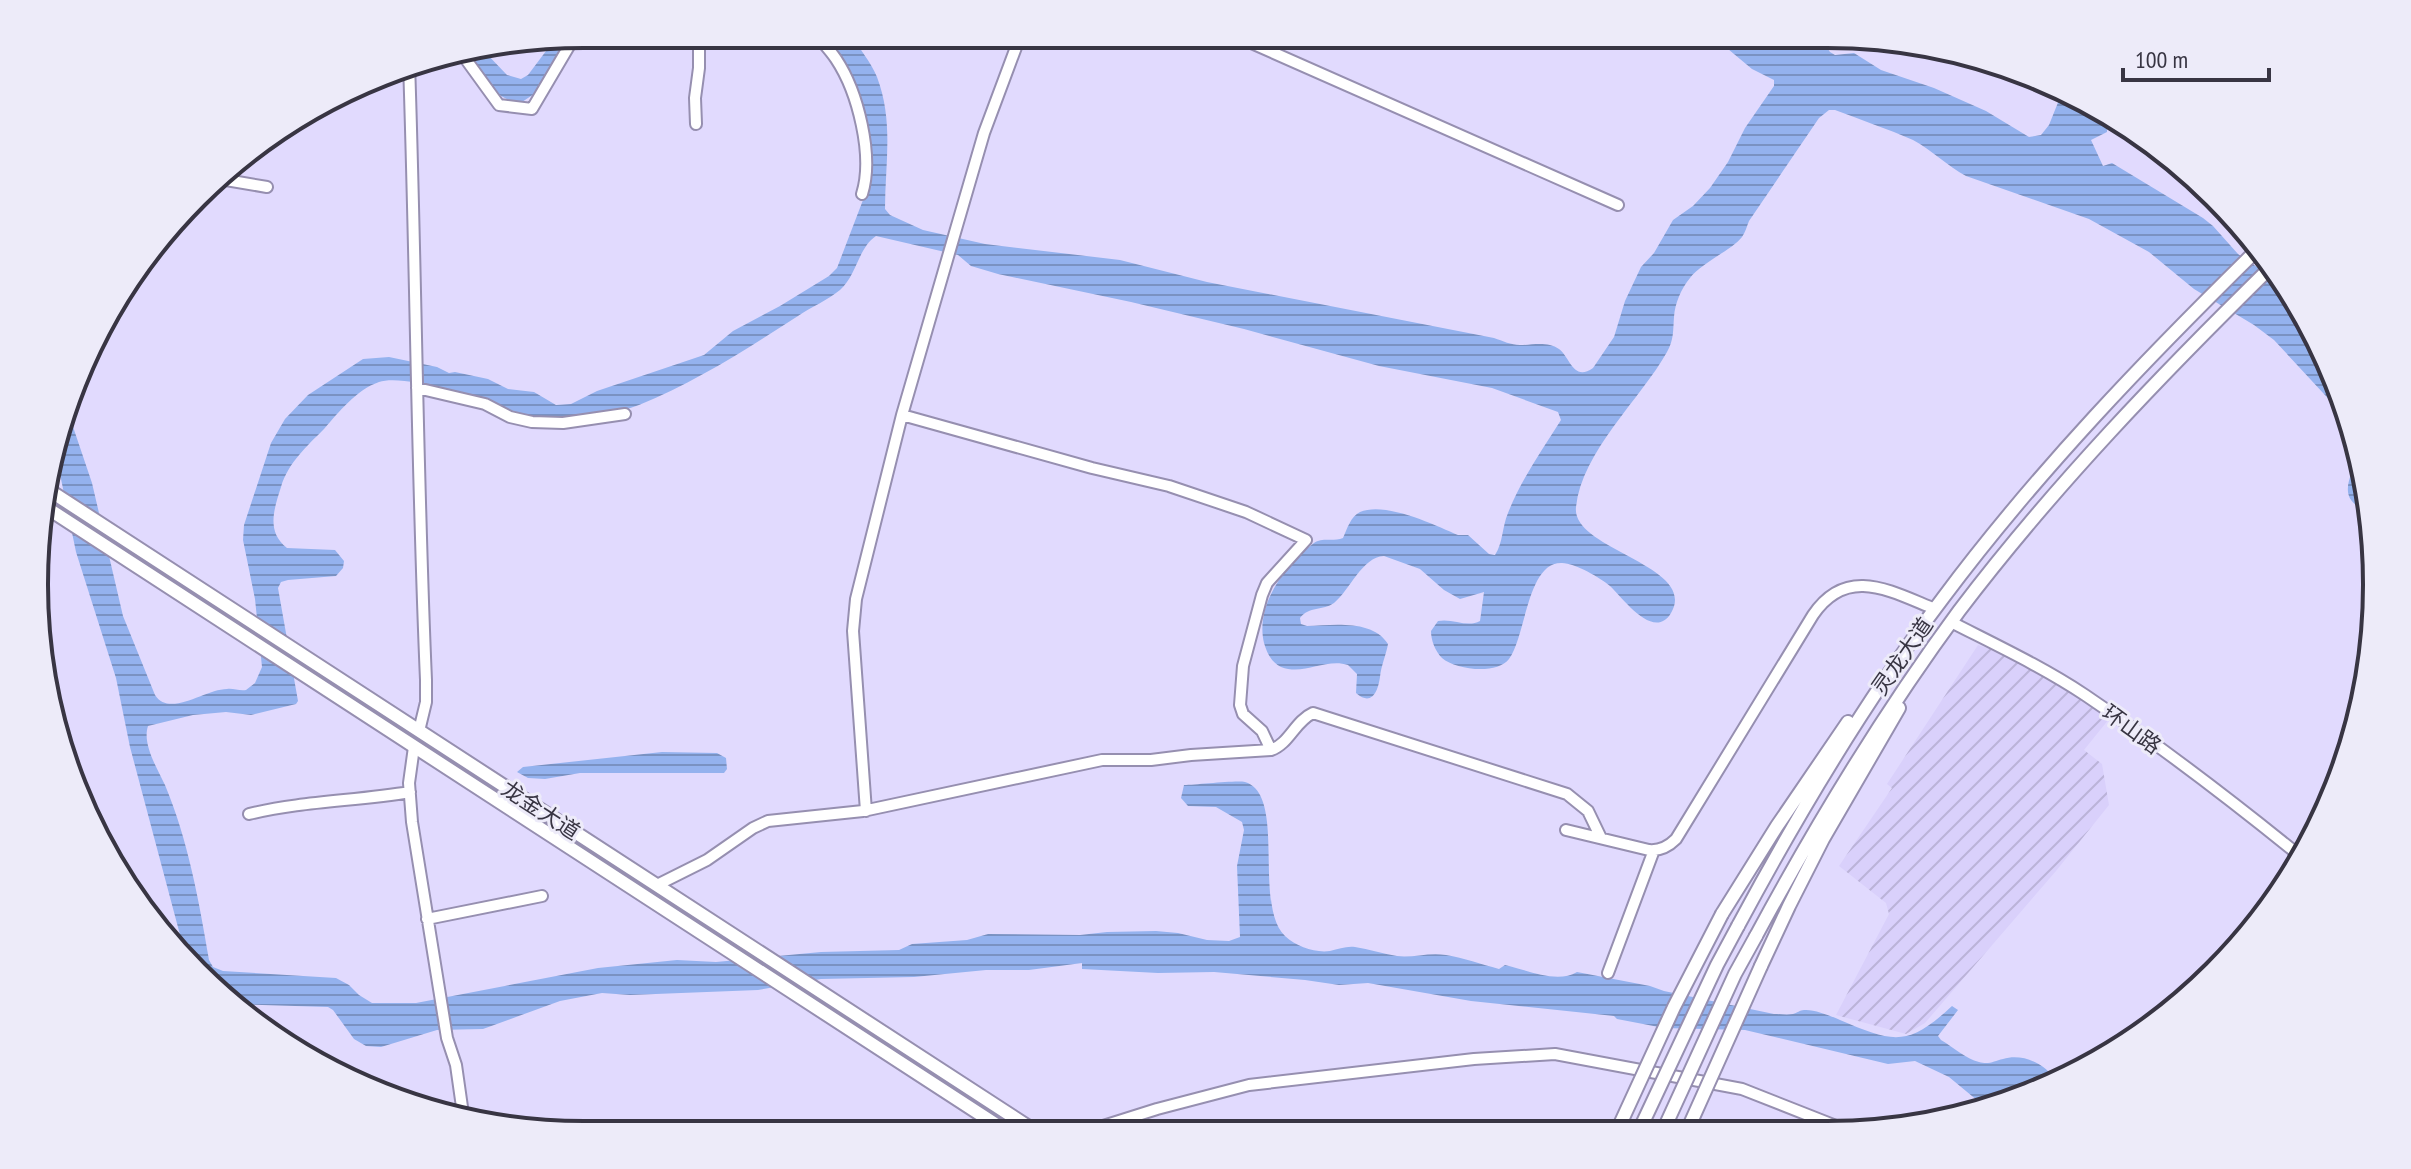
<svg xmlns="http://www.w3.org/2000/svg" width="2411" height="1169" font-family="'PT Sans Narrow','Noto Sans SC',sans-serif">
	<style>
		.industrial { fill: url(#industrial-furrows) }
		.water { fill: url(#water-rules) }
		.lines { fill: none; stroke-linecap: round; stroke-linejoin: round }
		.minor-casing { stroke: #968fb0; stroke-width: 14 }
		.major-casing { stroke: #968fb0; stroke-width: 16 }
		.minor { stroke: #fff; stroke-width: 10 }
		.major { stroke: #fff; stroke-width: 12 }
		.major-bridge-casing { stroke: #968fb0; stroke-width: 16; stroke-linecap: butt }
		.major-bridge { stroke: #fff; stroke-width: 12 }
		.labels { text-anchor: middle; stroke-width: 6; stroke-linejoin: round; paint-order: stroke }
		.street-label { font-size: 22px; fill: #383543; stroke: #edebf9 }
		.rim { fill: none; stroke: #383543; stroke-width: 4 }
	</style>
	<defs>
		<pattern id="industrial-furrows" width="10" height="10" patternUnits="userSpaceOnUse" patternTransform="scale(2)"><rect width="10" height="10" fill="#d9d0fb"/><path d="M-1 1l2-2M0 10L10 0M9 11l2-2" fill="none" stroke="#bbb3d8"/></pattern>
		<pattern id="water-rules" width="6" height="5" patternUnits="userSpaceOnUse" patternTransform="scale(2)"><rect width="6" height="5" fill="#94b2ee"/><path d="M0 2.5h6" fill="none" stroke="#7a92c2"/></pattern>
	</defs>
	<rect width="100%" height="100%" fill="#e1dafe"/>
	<path class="industrial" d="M1978,645L2009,655L2076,694L2109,719L2084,750L2102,764L2109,805L2056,871L1925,1023L1906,1034L1836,1015L1889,914L1886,903L1839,866L1892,788L1887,784Z"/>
	<path class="water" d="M818,34H850C859,48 871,62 877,77C894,122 885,164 885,209L890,215L923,230L985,244L1120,260L1207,282L1494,338C1503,341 1511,345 1520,345C1532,345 1548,341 1559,349C1570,357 1573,382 1593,368L1614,337L1625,301L1641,267L1654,253L1673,220L1693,206L1710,188L1728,162L1745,128L1774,86V80L1752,69L1710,34H1814L1819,37L1830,52L1835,55L1854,53L1881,70L1934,88L1986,111L2029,137L2041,135L2049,125L2063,90L2107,113V132L2091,140L2103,166L2112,163L2203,218L2213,226L2238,254L2290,290L2335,374L2349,421L2274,340L2254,325L2194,289L2149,252L2089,219L1966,176C1947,166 1932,150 1913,140C1888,129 1861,120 1835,110H1829L1819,118L1749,221C1747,226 1745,233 1742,237C1732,250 1701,263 1690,278C1681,289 1675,303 1674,317C1673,330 1674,340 1667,352C1640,400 1582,451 1576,507C1571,550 1699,565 1671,613C1654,642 1622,597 1610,586C1601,578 1573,562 1561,563C1527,563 1526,636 1509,659C1497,675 1456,670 1442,658C1435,651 1431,640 1431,631L1438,621C1453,618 1467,628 1480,621L1484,592L1460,599L1444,590L1420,569L1384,556C1362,557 1350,590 1334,603C1323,611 1309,606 1300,618L1301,624L1307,626C1332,625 1373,619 1388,644C1386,655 1381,666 1380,677C1378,691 1372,707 1356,693L1357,674L1348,665C1325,658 1304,676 1281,667C1271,662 1267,653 1264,643C1255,605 1285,565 1314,543C1322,537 1333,542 1343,538C1347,529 1351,516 1360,512C1385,501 1435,525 1458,535H1468L1489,554L1495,555C1503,543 1502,527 1508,513C1521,480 1542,450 1561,420L1558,412L1492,388L1379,366L1244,329L1131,302L998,274L971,266L958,255L876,236C858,248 857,275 840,290C828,300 811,307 798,316C747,349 696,382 639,405C618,413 566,423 543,420C525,418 509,409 492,403C468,394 401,374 379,382C356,390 339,412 324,429C307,446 288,463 281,487C274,509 266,532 287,548L335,550L344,561L343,568L336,576L288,580L281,582L278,588L298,701L296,704L251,715L226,712L193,715L148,726C142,744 157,768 165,785C188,840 199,901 209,960L213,967L223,971L336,978L349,985L359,995L372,1003H416L598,968L677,960L716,962L821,952L899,950L912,944L967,940L988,934L1080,935L1107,932L1156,931L1178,933L1207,940L1229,941L1240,937L1237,866L1244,830L1242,822L1216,807L1188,806L1181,798L1184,785C1196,785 1236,780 1245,782C1287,794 1253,906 1285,936C1297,947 1315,953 1330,951C1339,949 1346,946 1355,947C1369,949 1383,954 1397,956C1413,958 1429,952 1446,955C1464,958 1481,964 1499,969L1505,965C1527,970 1557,984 1577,972L1650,986L1664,991L1774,1014C1780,1014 1787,1015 1793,1014C1797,1013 1800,1010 1804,1010C1814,1009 1831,1016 1840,1020C1894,1043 1908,1047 1952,1006L1958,1010L1938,1036L1941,1040C1953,1047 1966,1059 1979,1062C1989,1065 1994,1061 2003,1059C2023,1053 2047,1064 2056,1082L2038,1093L1989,1106L1978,1101L1949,1077L1915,1061L1888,1064L1745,1030L1664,1028L1617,1019L1614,1016L1471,1001L1368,983L1339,985L1305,980L1214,972L1158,973L1082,969V963L1029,970H986L914,977L821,979L758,990L630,995L602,993L560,1001L483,1029L437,1030L381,1047L366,1046L354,1039L333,1010L328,1007L232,1004L196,974L181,953L183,946L130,747L116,678L76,552L60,474L53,450L66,406L92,483L123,616L155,695C170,718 205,689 227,689C233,688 239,691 246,690L255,683L262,667L255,599L243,540L244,525L271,443L285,419L308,395L363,359L389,357L437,367L449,373L455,372L488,379L508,389L534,392L556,405L571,404L597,391L704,355L733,331L780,306L829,276L837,268L868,187L865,125Z
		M570,36L534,94L522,102C495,103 481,73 466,54L484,51L507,75L521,79L528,75L555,39Z
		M2359,454L2367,478L2369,512C2335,499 2350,479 2359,454Z
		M662,752L717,753L726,758L727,769L724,773H580L545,779L528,778L517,772L523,767Z"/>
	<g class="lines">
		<defs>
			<path id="minor" d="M816,34C822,42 830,50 836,59C858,92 874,156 862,194
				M1231,34L1618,205
				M462,54L499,105L532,109L575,36
				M409,63C416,269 417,475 426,680V702L419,731
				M696,124L695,98L699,68V34
				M220,179L267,187
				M417,388L485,404L510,417L532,422L563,423L625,414
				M902,415L1092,468L1169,486L1246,512L1306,540L1267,583L1262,595L1243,666L1240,705L1243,714L1262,731L1271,750
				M1951,622C1996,645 2043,667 2085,695C2159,745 2231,800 2300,856
				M414,747L409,783L412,822L447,1038L456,1065L464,1121
				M866,811L853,631L856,599L902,415L956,229L984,133L1021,34
				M249,814C302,801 357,801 410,792
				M1566,830L1649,850C1660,851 1668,847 1676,839L1813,615C1847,565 1890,591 1935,609
				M657,885L707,860L753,828L768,821L863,811L1102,760H1151L1191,755L1271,750C1289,744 1295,721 1313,713L1567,794L1588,811L1601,838
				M427,919L542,896
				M1608,973L1654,850
				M1081,1133L1157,1109L1249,1085L1474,1059L1555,1054L1742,1089L1846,1130"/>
			<path id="major" d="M44,487L1038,1133
				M44,506L1009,1133
				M1722,914L1777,826L1848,722
				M1738,926C1799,812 1865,701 1943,598C2037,472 2147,358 2259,248
				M1756,936C1817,823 1883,714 1959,611C2053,487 2162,374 2273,265
				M1761,966L1789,906L1823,839L1899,708"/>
		</defs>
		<use href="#minor" class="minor-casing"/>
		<use href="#major" class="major-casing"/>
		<use href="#minor" class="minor"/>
		<use href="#major" class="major"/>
		<defs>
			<path id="major-bridge" d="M1617,1131L1674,1007L1722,914
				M1639,1131L1717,965L1738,926
				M1663,1131L1735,974L1756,936
				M1687,1131L1761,966"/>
		</defs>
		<use href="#major-bridge" class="major-bridge-casing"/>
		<use href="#major-bridge" class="major-bridge"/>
	</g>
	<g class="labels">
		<g class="street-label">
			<text transform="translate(1902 656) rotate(-55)" y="8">灵龙大道</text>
			<text transform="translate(2132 729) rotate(36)" y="8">环山路</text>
			<text transform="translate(541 810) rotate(33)" y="8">龙金大道</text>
		</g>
	</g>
	<path d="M0 0H2411V1169H0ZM584 48H1827A536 536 0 0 1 2363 584V585A536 536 0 0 1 1827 1121H584A536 536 0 0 1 48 585V584A536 536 0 0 1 584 48Z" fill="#edebf9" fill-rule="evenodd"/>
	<path class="rim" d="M584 48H1827A536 536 0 0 1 2363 584V585A536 536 0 0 1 1827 1121H584A536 536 0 0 1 48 585V584A536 536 0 0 1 584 48Z"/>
	<path d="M2123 68v12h146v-12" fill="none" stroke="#383543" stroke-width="4"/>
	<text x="2135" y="68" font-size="24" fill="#383543" stroke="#edebf9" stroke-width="6" paint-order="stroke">100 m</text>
</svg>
